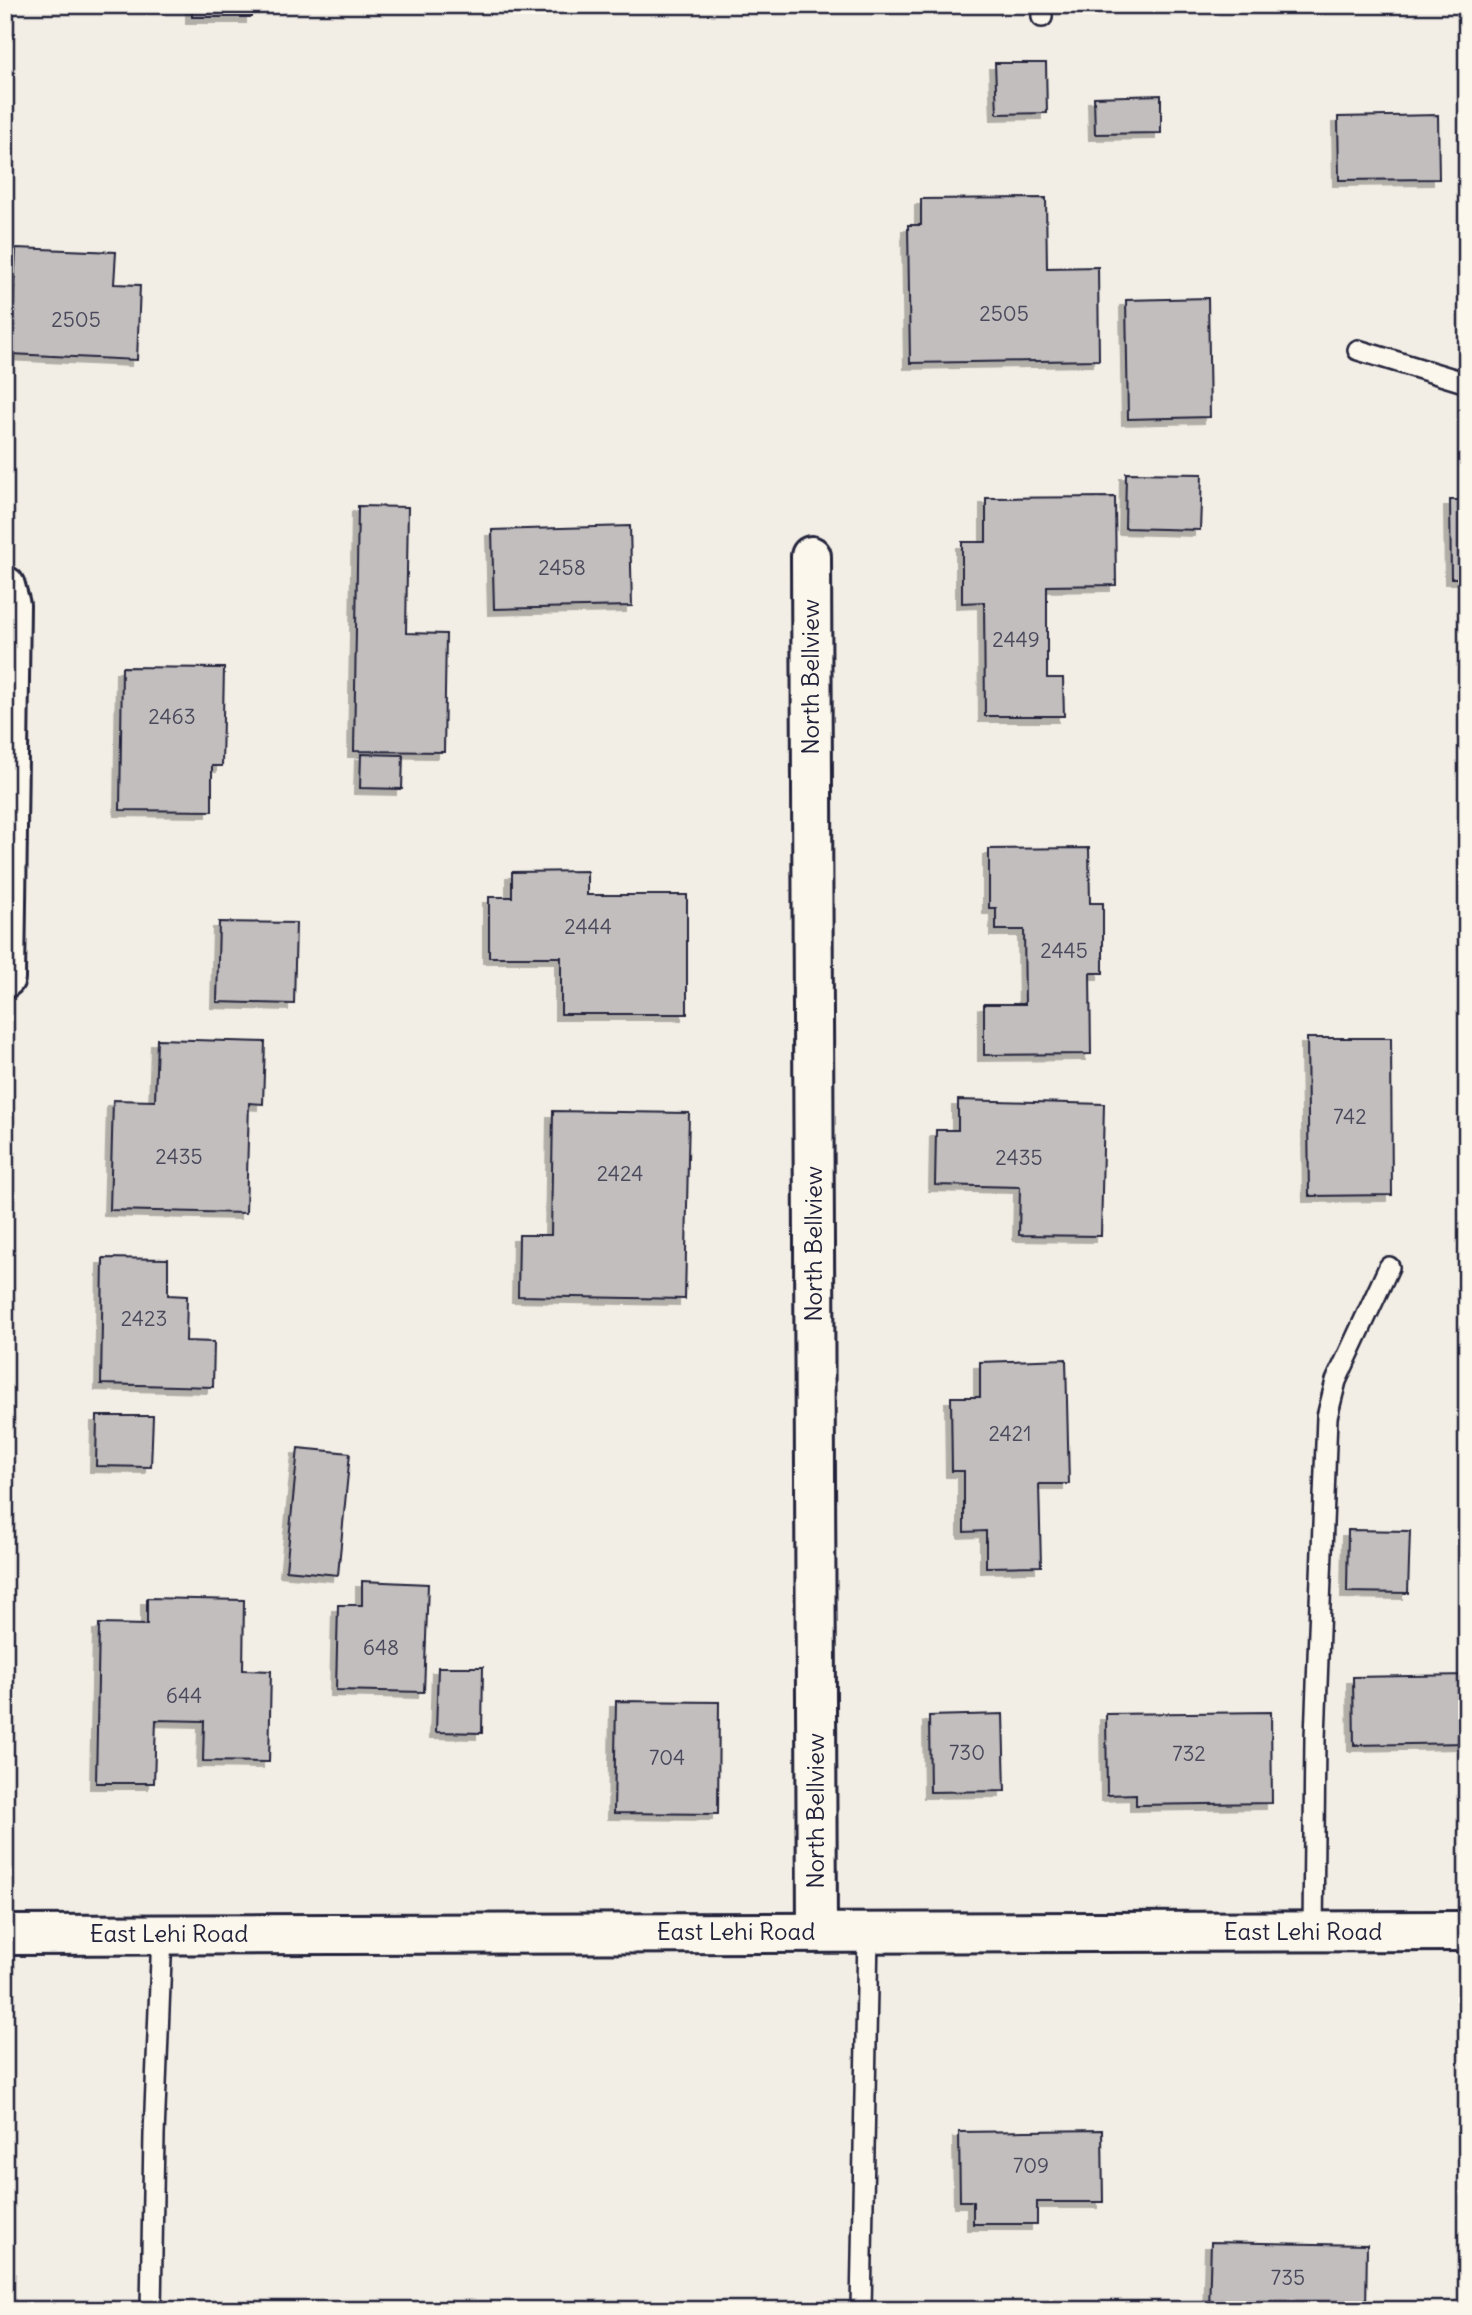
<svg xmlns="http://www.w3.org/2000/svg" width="1472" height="2315" font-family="Delius,sans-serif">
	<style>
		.building { fill: #c2bebe; stroke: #22223b; stroke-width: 2; filter: url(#shadow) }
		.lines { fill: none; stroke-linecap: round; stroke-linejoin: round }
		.service-casing { stroke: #22223b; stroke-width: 24 }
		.minor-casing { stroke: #22223b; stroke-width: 44 }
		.service { stroke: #fbf7ec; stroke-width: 19 }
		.minor { stroke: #fbf7ec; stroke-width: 38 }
		.labels { text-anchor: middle; stroke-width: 7; stroke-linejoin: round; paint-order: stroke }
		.number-label { font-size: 21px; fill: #4a495c }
		.street-label { font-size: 24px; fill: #22223b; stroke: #fbf7ec }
	</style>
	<defs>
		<filter id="shadow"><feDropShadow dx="-6" dy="6" stdDeviation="0" flood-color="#0004"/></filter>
	</defs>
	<rect width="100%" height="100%" fill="#f2eee5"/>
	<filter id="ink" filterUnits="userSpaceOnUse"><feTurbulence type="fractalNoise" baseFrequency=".0143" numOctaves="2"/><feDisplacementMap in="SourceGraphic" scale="14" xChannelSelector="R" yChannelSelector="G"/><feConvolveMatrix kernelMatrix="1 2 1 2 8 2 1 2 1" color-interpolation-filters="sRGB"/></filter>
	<g filter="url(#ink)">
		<path class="building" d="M192,5H252V17H192Z
			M995,63H1046L1047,113L997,114Z
			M1161,95V133L1095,134L1094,97Z
			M1438,115L1439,179L1339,180L1338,117Z
			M1046,198L1047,268L1098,267L1099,360L910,363L908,225H921V199Z
			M16,248L116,252L114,284L140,285L137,360L11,354Z
			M1208,298L1210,417L1128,419L1126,300Z
			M1126,473L1202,474L1200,530L1125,528Z
			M1115,497L1116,585L1047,586V678H1063L1064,716H985L984,602L962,603V542H986V498Z
			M1450,500H1467V578H1451Z
			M358,506L408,507L406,633L446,634L444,752L354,751Z
			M630,526L632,606L494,609L492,530Z
			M122,667L224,668L222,766H212V811L120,810Z
			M361,754L403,755L402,789L360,788Z
			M1089,848L1090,903H1103V973H1090L1091,1054L984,1055V1004H1025L1024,930H996V908H989V849Z
			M587,871V895H687V1014H561V957H489V897H512V872Z
			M219,922L296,923L294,1004L217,1002Z
			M1307,1038H1391L1392,1195L1309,1196Z
			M157,1039L265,1042L263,1104L249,1103L246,1213L110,1210L113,1100L155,1101Z
			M958,1100L1104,1104L1101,1236L1019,1235L1020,1187L935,1185L936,1130H958Z
			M553,1111L689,1113L685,1299L518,1296L519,1235H551Z
			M103,1258L168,1259V1295L187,1296L186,1341L214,1342L213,1387L101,1384Z
			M1066,1359L1069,1484H1039L1041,1566L986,1567V1531L964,1532V1471H952L951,1397H980V1362Z
			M97,1416H153L151,1467L96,1466Z
			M298,1448L350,1453L338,1575L286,1570Z
			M1348,1530L1410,1531L1408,1593L1347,1592Z
			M362,1581L428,1584L424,1692L336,1690L338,1605H362Z
			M147,1598L244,1600L243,1670L271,1671L269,1762L203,1761L204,1721L156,1720L154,1783H96L99,1624L147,1625Z
			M438,1667H483L482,1733L436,1732Z
			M1467,1675V1743L1354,1745L1353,1677Z
			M616,1701L719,1702L718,1814L614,1813Z
			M1271,1712L1272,1803L1136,1805V1794L1107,1795L1106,1714Z
			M1003,1714L1005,1791L930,1792L929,1716Z
			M1102,2130L1103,2202H1037V2224H973V2201H960L959,2132Z
			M1211,2242L1367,2245L1366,2310H1209Z"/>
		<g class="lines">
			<defs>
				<path id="service" d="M1042,5V17
					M1358,350L1467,383
					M1313,1932L1315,1738L1327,1417L1336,1381L1389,1267
					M151,2310L154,2135L162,1934
					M861,2310L868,1933"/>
				<path id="minor" d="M811,556L817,1932
					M5,586L10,605L5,978
					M5,1935L1467,1931"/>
			</defs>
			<use href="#service" class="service-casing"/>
			<use href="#minor" class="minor-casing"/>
			<use href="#service" class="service"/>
			<use href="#minor" class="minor"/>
		</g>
	</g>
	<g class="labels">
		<g class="number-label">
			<text x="1004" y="321">2505</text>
			<text x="76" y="327">2505</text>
			<text x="562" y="575">2458</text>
			<text x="1016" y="647">2449</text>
			<text x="172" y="724">2463</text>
			<text x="588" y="934">2444</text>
			<text x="1064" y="958">2445</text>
			<text x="1350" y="1124">742</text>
			<text x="179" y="1164">2435</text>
			<text x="1019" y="1165">2435</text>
			<text x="620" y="1181">2424</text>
			<text x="144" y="1326">2423</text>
			<text x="1010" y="1441">2421</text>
			<text x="381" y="1655">648</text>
			<text x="184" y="1703">644</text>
			<text x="967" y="1760">730</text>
			<text x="1189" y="1761">732</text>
			<text x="667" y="1765">704</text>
			<text x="1031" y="2173">709</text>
			<text x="1288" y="2285">735</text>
		</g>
		<g class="street-label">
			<text transform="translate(811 677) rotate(-90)" y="8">North Bellview</text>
			<text transform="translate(814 1244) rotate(-90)" y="8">North Bellview</text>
			<text transform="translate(816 1811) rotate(-90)" y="8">North Bellview</text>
			<text x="736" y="1940">East Lehi Road</text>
			<text x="1303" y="1940">East Lehi Road</text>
			<text x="169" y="1942">East Lehi Road</text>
		</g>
	</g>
	<rect width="1472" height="2315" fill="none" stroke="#fbf7ec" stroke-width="28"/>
	<rect x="14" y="14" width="1444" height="2287" fill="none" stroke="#22223b" stroke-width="2.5" filter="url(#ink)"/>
</svg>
